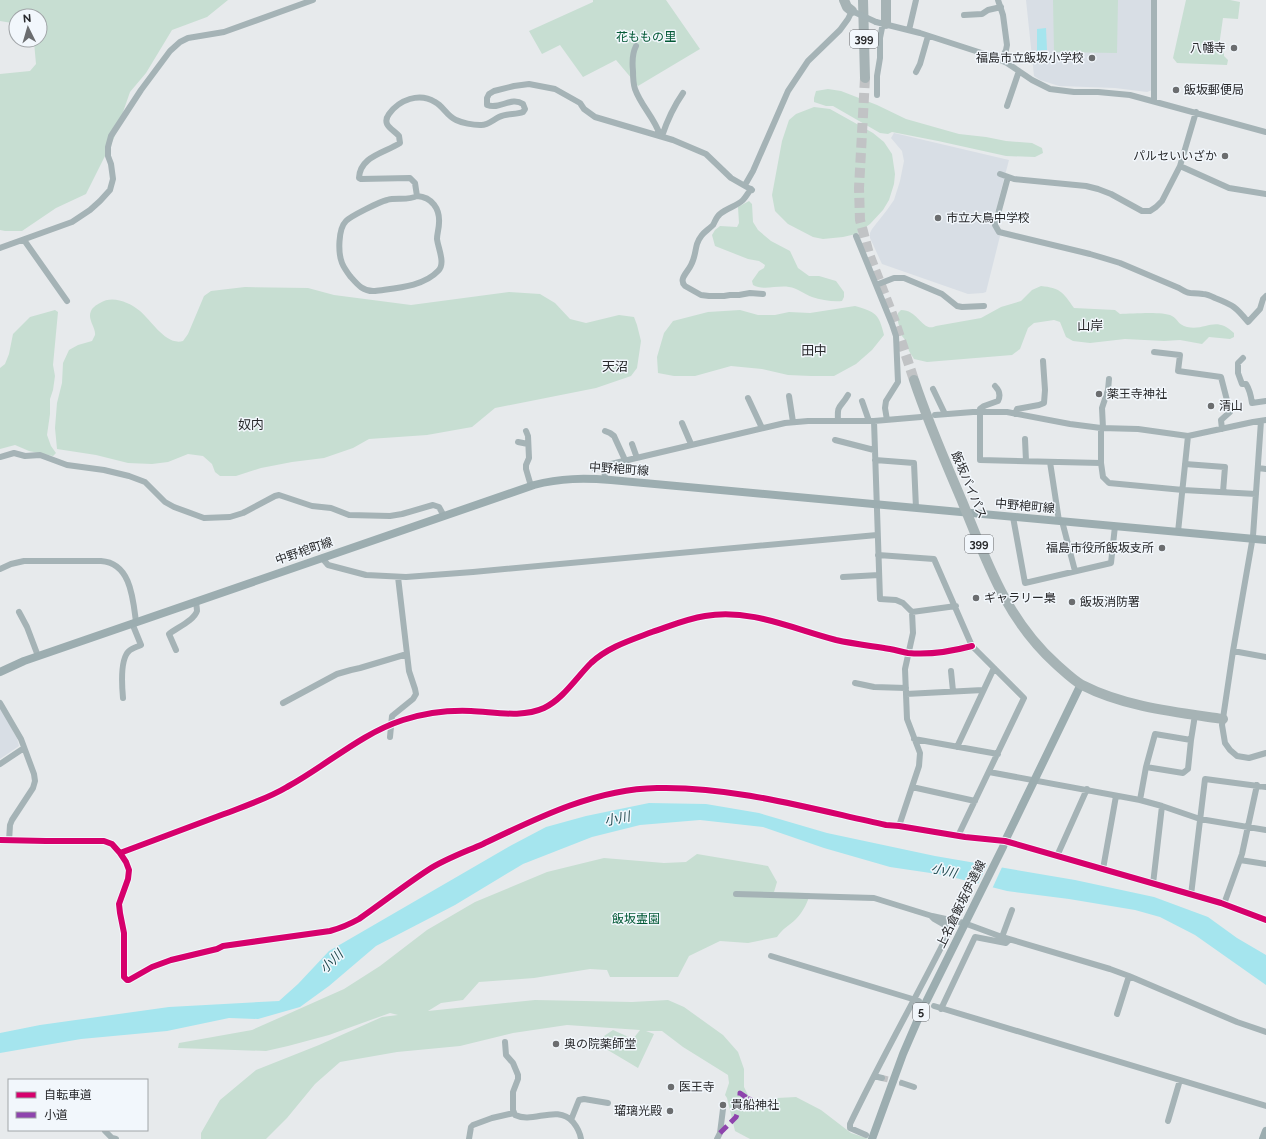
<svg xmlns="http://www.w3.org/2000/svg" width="1266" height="1139" font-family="Raleway,'Noto Sans JP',sans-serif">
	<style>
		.built { fill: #d8dee5 }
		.green { fill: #c7ded2 }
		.water { fill: #a5e5ee }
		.pier { fill: #e7eaec }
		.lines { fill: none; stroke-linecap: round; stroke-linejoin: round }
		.minor-tunnel { stroke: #c1c3c5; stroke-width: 6; stroke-dasharray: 6 3; stroke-linecap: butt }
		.highway-tunnel { stroke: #c1c3c5; stroke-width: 10; stroke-dasharray: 10 5; stroke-linecap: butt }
		.minor { stroke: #a5b3b6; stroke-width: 6 }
		.major { stroke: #9cadb0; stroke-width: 8 }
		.highway { stroke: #a6b3b5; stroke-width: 10 }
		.minor-bridge { stroke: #a5b3b6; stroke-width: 6 }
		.quiet { stroke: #8e44ad; stroke-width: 5; stroke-dasharray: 10 5; stroke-linecap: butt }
		.cycleway-casing { stroke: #f2f7fc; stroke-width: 8 }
		.cycleway { stroke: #d6006c; stroke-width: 6 }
		.poi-dot { fill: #6b6d6f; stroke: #f2f7fc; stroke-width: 1.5 }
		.labels { text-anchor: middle; stroke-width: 3; stroke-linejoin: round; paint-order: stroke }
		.shield { fill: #f2f7fc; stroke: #65676a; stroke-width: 1 }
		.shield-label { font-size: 11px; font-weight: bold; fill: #28292b }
		.park-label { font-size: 12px; fill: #035936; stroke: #f2f7fc }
		.poi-label { font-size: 12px; fill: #28292b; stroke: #f2f7fc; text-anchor: start }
		.street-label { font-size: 12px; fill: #28292b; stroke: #f2f7fc }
		.neighbourhood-label { font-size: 13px; fill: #28292b; stroke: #f2f7fc }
		.water-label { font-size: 13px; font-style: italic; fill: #224c51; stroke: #f2f7fc }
	</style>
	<rect width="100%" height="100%" fill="#e7eaec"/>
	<path class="built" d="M1026,0H1151L1152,90L1147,92L1115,88L1059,86L1040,80L1034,76Z
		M894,133L1009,160L992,225L1000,236L986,292L983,293L968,294L882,264L870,238V233L872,229L887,210L894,200L900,181L904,161L902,151L891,138Z
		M0,707L17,738L19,746L0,759Z"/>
	<path class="green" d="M0,0H228L207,17L172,30L146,73L130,92L114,138L86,194L56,208L22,231H5L0,230V74L30,71L36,64L34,42L30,40H40V16H16V27L12,23L0,21Z
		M593,0H666L700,49L638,86L616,60L583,77L560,45L542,54L529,31L593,2Z
		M1053,0H1118L1117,53L1054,52Z
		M1186,0H1230L1240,2L1238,19L1223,18L1220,39V46L1224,51V56L1228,60L1227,65L1177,63L1173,58Z
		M828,89L841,91L877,105L906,119L959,134L986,137L1006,141L1032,143L1042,148L1043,153L1035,157L1006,156L938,141L892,132L888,134L880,133L833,106H826L814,102V98L816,91Z
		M814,107L830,109L873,133L884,142L892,154L895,174L894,184L889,200L883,210L870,224L856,234L843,237L823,239L813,237L788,224L775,211L772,195L782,141L789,120L796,114Z
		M749,201L752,204L753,222L758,230L771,241L790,251L798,268L809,276H819L836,281L844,292V297L842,301C833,302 821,300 812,297C804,294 797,288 789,287C777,285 763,291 753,285L752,281L759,271L764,268L765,265L759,261L748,259L715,246L712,235L715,230L720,226L737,227L739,223L738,207Z
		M1041,286C1060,288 1063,292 1074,308L1115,310L1120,314C1133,314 1161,311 1172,316C1178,319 1178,325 1187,327C1207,331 1215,315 1234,333V337L1230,339L1209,337L1202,344L1180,340L1164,341L1125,339L1090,343L1073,341L1066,337L1060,322L1054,320L1034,323L1028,328L1020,349L1012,355L927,362L914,359L909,351L906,341L902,336L898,322V313L901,310C919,310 922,333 936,326L981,318L1001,307L1021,301L1032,290Z
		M245,287L308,288L334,295L411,305L509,292L540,294L555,303L570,319L586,323L619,315L634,317L637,325L641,341L637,368L631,376L596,388L495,408L472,427L427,435L369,439L353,448L324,458L292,462L261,468L236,476H220L215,472L212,464L203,456L188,454L168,462L152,464L128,463L96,455L57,449L55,428L57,403L62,383L63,363L69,350L78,345L92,341C93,339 94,337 95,335C96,328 87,319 91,311C92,308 96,305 100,303C112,295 129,302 140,311C151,320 166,346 183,341L188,334L204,296L211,291Z
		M855,306C875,312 879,313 884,335L872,350L856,364L834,376H811L788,375L762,369L731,366L695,376H674L658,373L657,357L664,333L673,321L708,312L740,310L758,315H775L789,312L810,313Z
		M55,310L58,312L53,365L55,376L53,390L50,399V414L47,435L51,446L56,453L53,456L29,451L15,445L0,449V368L5,364L9,354L13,334L30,317Z
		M697,854L768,866L777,882L774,892L810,893C808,902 803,912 796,919C790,925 782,929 777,937L748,943L720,941L689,956L678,977H610L607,970L590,969L534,978L479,982L463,1000L441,1003L428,1011L535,1000L632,1002L668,1000L684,1007L723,1035L738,1052L744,1069V1087L750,1099L759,1104L777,1098L796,1097L821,1110L851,1133L869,1139H750L735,1131L727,1098L725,1095L729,1083L728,1075L683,1047L662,1031H646L654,1034L638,1068L601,1046V1038L613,1030L633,1039L640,1030L567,1025L513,1033L460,1046L397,1052L340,1062L315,1084L287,1118L266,1139H201V1133L220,1100L256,1070L319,1045L382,1017L398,1015L390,1013L329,1035L288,1046L266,1051L178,1048L179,1043L252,1030L344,989L380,966L427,930L475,902L547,872L604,858L664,863L686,862Z"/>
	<path class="water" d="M1046,28L1047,50L1037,51V29Z
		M649,803L706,804L759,813L827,833L935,856L1075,880L1154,897L1208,917L1237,938L1266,955V985L1195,935L1160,917L1135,910L1069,899L1007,891L944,875L890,867L824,848L763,827L700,820L640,825L592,837L523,864L455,905L376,946L329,986L300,1007L258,1019L229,1018L167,1031L81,1039L0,1053V1033L40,1025L169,1007L279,1001L298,984L329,951L510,846L546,827L586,816Z"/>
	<path class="pier" d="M988,863L1003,865L992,889L977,886Z"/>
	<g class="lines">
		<path class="minor-tunnel" d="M882,1078L902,1083"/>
		<path class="highway-tunnel" d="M865,78L859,188L860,220L869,254L894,319L914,380"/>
		<path class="minor" d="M998,0L1003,15L1007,45L1006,50L1001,60
			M964,15L982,14L988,10L1001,7
			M876,22L920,33L994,57L1007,63L1032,80L1050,89L1074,92H1098L1130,95L1266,132
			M909,30L916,0
			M636,46C632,54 632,62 633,71C633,77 633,83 635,89C641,106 654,117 660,135
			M916,72L920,64L928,36
			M877,95V76L880,58V38L883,23
			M1154,101V0
			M1007,106L1019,71
			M662,136C667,121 674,106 683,93
			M1180,166L1229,188L1266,194
			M1000,174L1014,179L1086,186L1098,189L1111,194L1142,211H1150L1156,207L1162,201L1180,166L1196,112
			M1008,177L995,225L999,232L1090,254L1120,263L1179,288C1192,296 1190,292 1203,294C1207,294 1211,296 1215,298C1233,305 1236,307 1248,322L1260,309L1263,299L1266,296
			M745,185L753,171L788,91L808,61L840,30L848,19L852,11
			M751,189C748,193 746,197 743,200C737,206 727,208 720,214C716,217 715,222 713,225C706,232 701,233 697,244C695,251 695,258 691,265C688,272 678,279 685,286L701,295L709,296H724L730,295H739L750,293L763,294
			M417,196L415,183L410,178L361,179L359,178C360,156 385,153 400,143L399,136C393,129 381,125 389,114C399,100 419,92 435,102C443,106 447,116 456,120C462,123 473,125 480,125C487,126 493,120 499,117C507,113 516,115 523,112L525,109L523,104C511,96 500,110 487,105V98L489,94L494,91L514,86L529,84L555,89L580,103L584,109L595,117L673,140L706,154L731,178L752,190
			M417,196C432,197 440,209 439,223C439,228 437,234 437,239C438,248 446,264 438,271C423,287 395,288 375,291C363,292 357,284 350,276C347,272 344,268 342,263C338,253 338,229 346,221C351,216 379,202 387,200C396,197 408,201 417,196Z
			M856,236L892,324L896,336L898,382L886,401L885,408L887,420
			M24,240L67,301
			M0,248L72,222L90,210L100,201L110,190L113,179L111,164L108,156V147L111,136L141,90L170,51L180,42L188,38L224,32L313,0
			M876,285L894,278H904L942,294L957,306L962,307L984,306
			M1154,352L1180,355L1178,371L1221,377L1230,412L1221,420L1222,429
			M1243,358L1238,363V373L1242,384H1246C1250,390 1251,396 1252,403L1266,401
			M995,386C999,390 1001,395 998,401L984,406L980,409V460L1101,463
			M933,389L945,414
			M789,396L793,422
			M748,398L762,428
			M862,401L869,421
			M1015,414L1017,409L1039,405L1044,403L1045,390L1043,361
			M935,415L973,412H1007L1070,424L1101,428L1138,429L1188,436L1253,422L1266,420
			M838,421C837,403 840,409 848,395
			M874,421L880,599L896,600L903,603L912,612L913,633L905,669L907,719L920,753L919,766L899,826
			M1261,421L1253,536L1233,651L1222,725L1225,743L1230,750L1237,756L1249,758L1266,753
			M682,423L691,444
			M1101,428V463L1103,477L1109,483L1183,490L1256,494
			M1103,428L1102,408L1108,390L1109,379
			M526,431L528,436L529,458L526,465V469L531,486
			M605,431L610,433L614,436L625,460
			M1025,439L1026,461
			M835,440L874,450
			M518,442L528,444
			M632,444L637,458
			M0,457L14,453L25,456L40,455L67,465L104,470L129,476L145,482L165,502L174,507L204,518L230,517L243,513L275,496L279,495L312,506L331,508L349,515L390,516L402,514L433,505L439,507L444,516
			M875,460L914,463L916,508
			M1050,462L1059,521
			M1185,464L1225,467L1223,492
			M604,466L605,479
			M594,468L785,423L808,421H874L921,417
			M1258,468L1266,469
			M1013,517L1025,583L1111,563L1115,526
			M1062,521L1075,571
			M1178,532L1188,436
			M878,555L934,559L972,646L1024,698L958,836
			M322,558L328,565L366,575L406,577L473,572L877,535
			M0,569L11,564L24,561H101C131,563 133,599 136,622
			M843,577L879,575
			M19,612L27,627L38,656
			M912,612L956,606
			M176,650L169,634C176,628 194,621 197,611C197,608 196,604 196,601
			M1233,651L1266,657
			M951,671L953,691
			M855,683L874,687L906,688
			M906,694L983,690
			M123,698C122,687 120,659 129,651C132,648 137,647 141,645L132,623
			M0,703L21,739L34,774L35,781L33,788L12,820L10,825L9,841
			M283,703L337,674L351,670L360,668L407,654
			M390,737L392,716L413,699L416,694L415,689L409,671L398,577
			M914,739L998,754
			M1191,740L1195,715
			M957,747L994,668
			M0,764L24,748
			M989,772L1140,800L1162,806L1200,819L1266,830
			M912,787L975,801
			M1140,800L1146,767L1155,734L1191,740L1188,769L1183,773L1146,767
			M0,840L46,841H104L112,844L120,853L126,862L129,870L128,879L119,904L120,913L124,933V977L127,980H129L152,967L171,960L217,949L223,946L330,931C341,928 350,924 359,919C382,903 405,885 428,870C445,859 465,852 483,844C537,818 595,789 657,788C733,786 812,809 886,825L899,826L965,837L1005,841L1221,903L1266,920
			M120,853C154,840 189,827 224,814C245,806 267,799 287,787C326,766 360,734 403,720C425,713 448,710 471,711C495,712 522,718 544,708C563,699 576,678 591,663C608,647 631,640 652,632C670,626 686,619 705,616C750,608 793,629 836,640C854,644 872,646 890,649C896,650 902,652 908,653C928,655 953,651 972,646
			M1057,856L1087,789
			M1240,860L1266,864
			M1103,869L1116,796
			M1153,884L1162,806
			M736,894L874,898L932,916L964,923L1002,937L1110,969L1129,976L1237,1022L1266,1032
			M1191,895L1205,779L1266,787
			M1224,904L1242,854L1257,785
			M1002,937L1012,910
			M771,956L919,1001
			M934,1006L1266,1106
			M941,1009L975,937L1006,943L1009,940
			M1117,1014L1129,976
			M505,1042L506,1055L513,1063L518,1075V1079L513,1092V1110L515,1115C533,1124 557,1104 573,1122C577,1127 580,1132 581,1139
			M874,1076L882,1078
			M902,1083L914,1087
			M571,1120L579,1100L584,1099L608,1103
			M1168,1121L1180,1080
			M105,1131L112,1138L116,1139
			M866,1135L850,1128V1124C881,1059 917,996 949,932L948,927L934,919L932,917
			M469,1139L471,1127L473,1125L492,1118L514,1113
			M717,1139L720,1133L723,1109"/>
		<path class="major" d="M0,672L24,661L534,485C561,478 584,478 611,480L1266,540
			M872,1139L903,1054L922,1010L1003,847L1005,841L1081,684
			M1263,1139L1266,1131"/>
		<path class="highway" d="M844,0L847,7L852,11
			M863,0L865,78
			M886,0V24
			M914,380C928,422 945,461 962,501C987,562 1006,619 1056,664C1064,671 1073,680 1082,685C1125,707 1175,712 1223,719"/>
		<path class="minor-bridge" d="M852,11L876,22"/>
		<path class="quiet" d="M720,1133L736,1117L740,1107V1093L750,1100L751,1097"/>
		<defs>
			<path id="cycleway" d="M0,840L46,841H104L112,844L120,853L126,862L129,870L128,879L119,904L120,913L124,933V977L127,980H129L152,967L171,960L217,949L223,946L330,931C341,928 350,924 359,919C382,903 405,885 428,870C445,859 465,852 483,844C537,818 595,789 657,788C733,786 812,809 886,825L899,826L965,837L1005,841L1221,903L1266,920
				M120,853C154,840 189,827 224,814C245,806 267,799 287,787C326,766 360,734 403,720C425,713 448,710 471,711C495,712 522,718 544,708C563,699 576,678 591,663C608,647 631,640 652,632C670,626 686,619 705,616C750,608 793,629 836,640C854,644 872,646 890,649C896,650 902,652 908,653C928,655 953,651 972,646"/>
		</defs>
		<use href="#cycleway" class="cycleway-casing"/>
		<use href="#cycleway" class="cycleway"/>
	</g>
	<g class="poi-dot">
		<circle cx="1234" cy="48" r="4"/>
		<circle cx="1092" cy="58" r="4"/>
		<circle cx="1176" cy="90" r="4"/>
		<circle cx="1225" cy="156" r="4"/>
		<circle cx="938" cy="218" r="4"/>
		<circle cx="1099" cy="394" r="4"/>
		<circle cx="1211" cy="406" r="4"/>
		<circle cx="1162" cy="548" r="4"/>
		<circle cx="976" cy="598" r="4"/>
		<circle cx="1072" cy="602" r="4"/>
		<circle cx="556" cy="1044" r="4"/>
		<circle cx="671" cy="1087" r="4"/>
		<circle cx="723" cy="1105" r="4"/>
		<circle cx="670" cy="1111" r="4"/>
	</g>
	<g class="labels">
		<g class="shield">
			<rect x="850" y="30" width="28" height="18" rx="3"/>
			<rect x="965" y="535" width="28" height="18" rx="3"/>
			<rect x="913" y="1003" width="16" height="18" rx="3"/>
		</g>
		<g class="shield-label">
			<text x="864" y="43">399</text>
			<text x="979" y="548">399</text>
			<text x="921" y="1016">5</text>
		</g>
		<g class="park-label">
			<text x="646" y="41">花ももの里</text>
			<text x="636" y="923">飯坂霊園</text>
		</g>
		<g class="poi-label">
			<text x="1226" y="52" text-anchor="end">八幡寺</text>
			<text x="1084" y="62" text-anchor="end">福島市立飯坂小学校</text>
			<text x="1184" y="94">飯坂郵便局</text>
			<text x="1217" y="160" text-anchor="end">パルセいいざか</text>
			<text x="946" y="222">市立大鳥中学校</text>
			<text x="1107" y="398">薬王寺神社</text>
			<text x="1219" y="410">清山</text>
			<text x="1154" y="552" text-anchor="end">福島市役所飯坂支所</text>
			<text x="984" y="602">ギャラリー梟</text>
			<text x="1080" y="606">飯坂消防署</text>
			<text x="564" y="1048">奥の院薬師堂</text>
			<text x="679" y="1091">医王寺</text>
			<text x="731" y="1109">貴船神社</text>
			<text x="662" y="1115" text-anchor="end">瑠璃光殿</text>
		</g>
		<g class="street-label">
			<text transform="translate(619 469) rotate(4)" y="4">中野梍町線</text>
			<text transform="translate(969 485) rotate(67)" y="4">飯坂バイパス</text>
			<text transform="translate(1025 506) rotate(5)" y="4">中野梍町線</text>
			<text transform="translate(304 551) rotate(-19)" y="4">中野梍町線</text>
			<text transform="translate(961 904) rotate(-64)" y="4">上名倉飯坂伊達線</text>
		</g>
		<g class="neighbourhood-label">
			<text x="1090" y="330">山岸</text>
			<text x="814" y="355">田中</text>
			<text x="615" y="371">天沼</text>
			<text x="251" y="429">奴内</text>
		</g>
		<g class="water-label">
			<text transform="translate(617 818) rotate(-11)" y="5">小川</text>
			<text transform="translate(944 870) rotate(14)" y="5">小川</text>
			<text transform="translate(331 961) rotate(-44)" y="5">小川</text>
		</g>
	</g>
	<rect x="8" y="1079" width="140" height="52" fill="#f2f7fc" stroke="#a1a5a8"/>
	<rect x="16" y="1092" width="20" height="6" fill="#d6006c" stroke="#a1a5a8"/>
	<text x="44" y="1099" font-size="12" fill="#28292b">自転車道</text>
	<rect x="16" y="1112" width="20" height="6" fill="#8e44ad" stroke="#a1a5a8"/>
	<text x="44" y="1119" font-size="12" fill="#28292b">小道</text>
	<g transform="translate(28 28) rotate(355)"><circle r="19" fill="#f2f7fc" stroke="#a1a5a8"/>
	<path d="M0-3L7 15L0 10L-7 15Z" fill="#6b6d6f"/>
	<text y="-6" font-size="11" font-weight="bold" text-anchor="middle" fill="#28292b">N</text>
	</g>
</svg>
